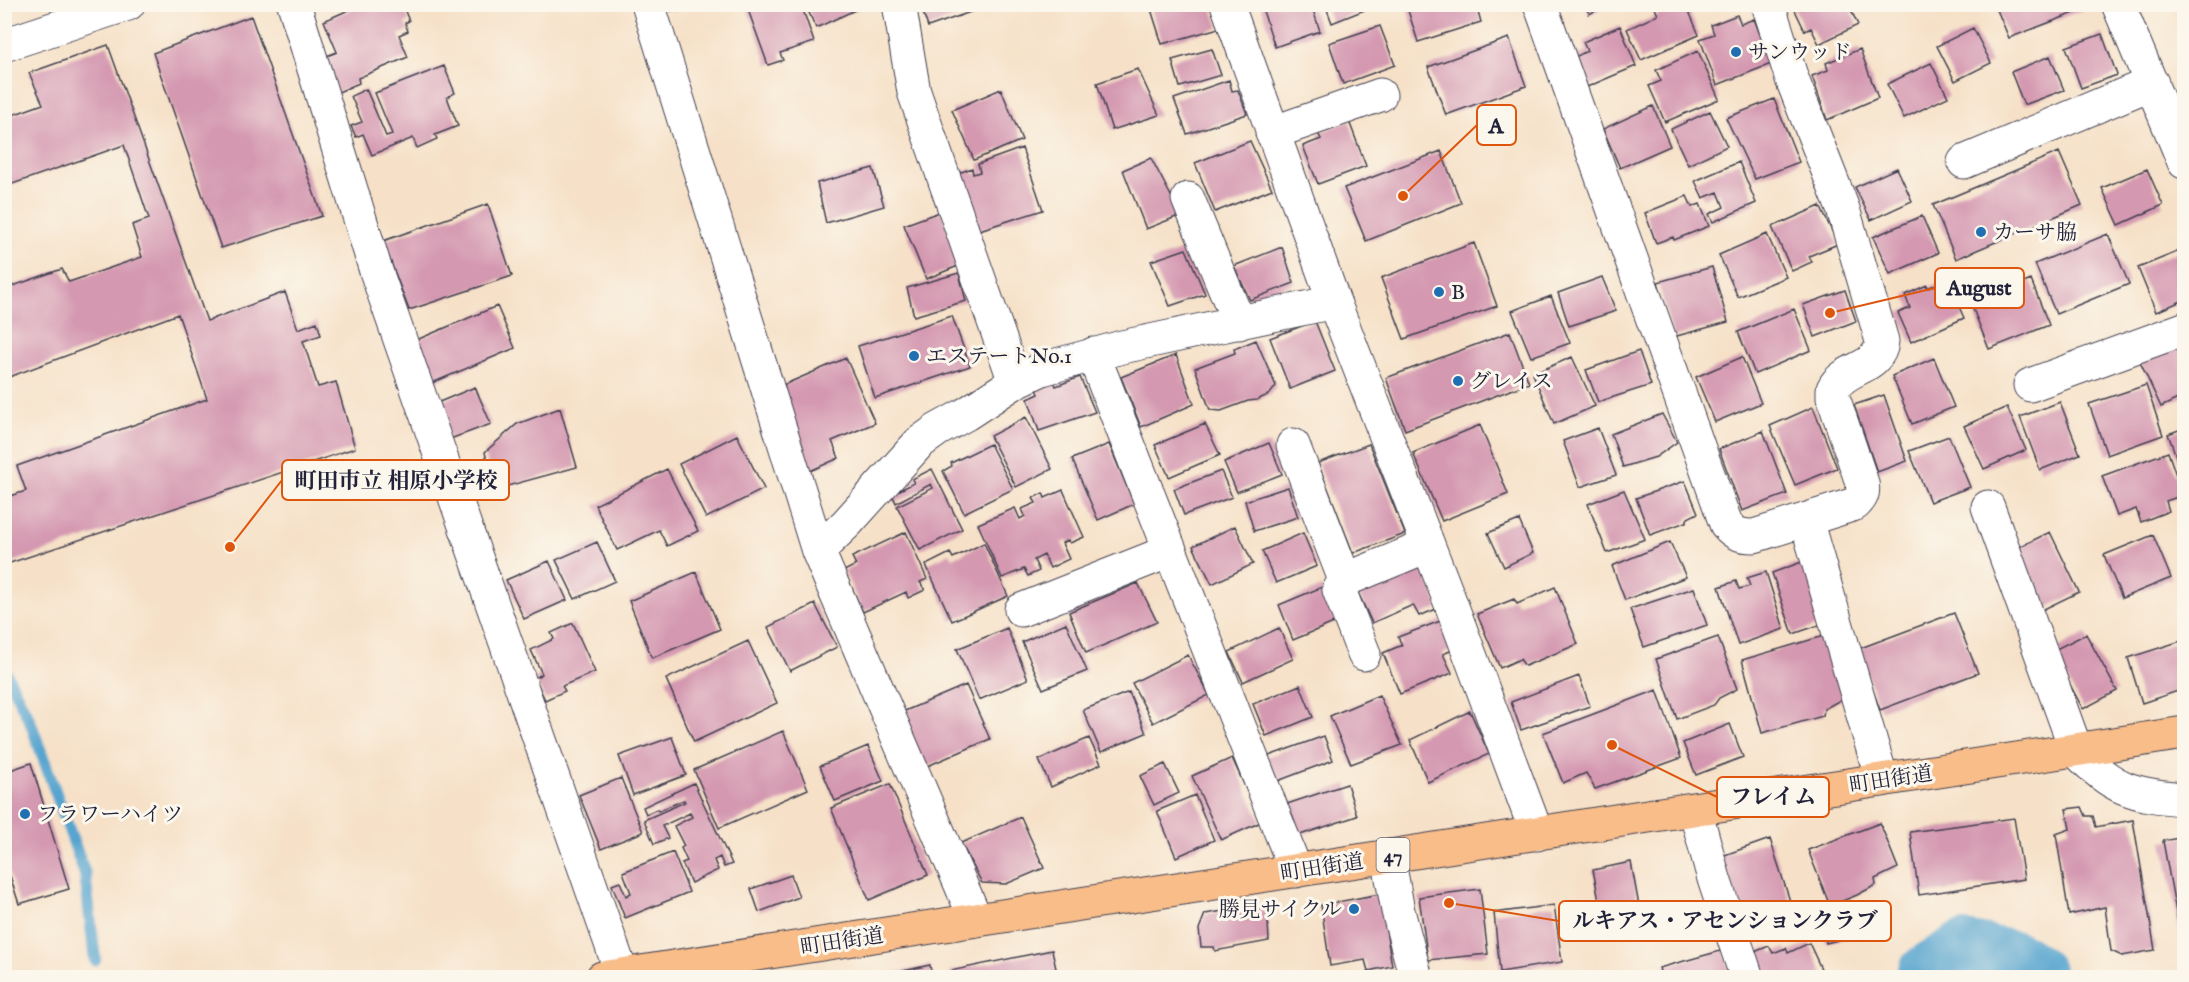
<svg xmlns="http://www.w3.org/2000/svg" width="2189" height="982" font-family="'IM FELL English','Noto Serif JP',serif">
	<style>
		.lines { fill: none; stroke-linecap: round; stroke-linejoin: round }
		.stream { stroke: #56a4cf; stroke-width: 12 }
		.river { stroke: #56a4cf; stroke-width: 72 }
		.building { fill: #d498b0 }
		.minor-casing { stroke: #423f50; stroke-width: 35 }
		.major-casing { stroke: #423f50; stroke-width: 35 }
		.minor { stroke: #fff; stroke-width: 33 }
		.major { stroke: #f8bd89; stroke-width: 33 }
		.poi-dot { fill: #1f6fb2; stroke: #fbf7ec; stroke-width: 2 }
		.labels { text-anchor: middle; stroke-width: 6; stroke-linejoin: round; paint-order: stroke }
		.shield { fill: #fbf7ec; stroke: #636270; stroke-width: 1.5 }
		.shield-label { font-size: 20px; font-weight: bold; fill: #22223b }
		.poi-label { font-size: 21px; fill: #22223b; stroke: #fbf7ec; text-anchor: start }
		.street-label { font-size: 21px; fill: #22223b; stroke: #fbf7ec }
		.leader { fill: none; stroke: #de560e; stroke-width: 2 }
		.callout-dot { fill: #de560e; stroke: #fbf7ec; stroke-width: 2 }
		.callout { fill: #fbf7ec; stroke: #de560e; stroke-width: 2 }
		.callout-label { font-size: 22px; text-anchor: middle; font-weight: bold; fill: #22223b }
	</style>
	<rect width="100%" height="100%" fill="#fbf7ec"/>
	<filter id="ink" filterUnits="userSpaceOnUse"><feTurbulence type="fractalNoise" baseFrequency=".0167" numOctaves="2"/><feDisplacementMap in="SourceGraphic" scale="12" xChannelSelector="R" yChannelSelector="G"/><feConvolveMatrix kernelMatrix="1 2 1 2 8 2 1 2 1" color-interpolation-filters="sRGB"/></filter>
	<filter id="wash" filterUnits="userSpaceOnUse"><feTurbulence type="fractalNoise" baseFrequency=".008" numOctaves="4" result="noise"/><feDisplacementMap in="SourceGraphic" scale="24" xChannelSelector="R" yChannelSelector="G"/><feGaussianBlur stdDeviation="1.35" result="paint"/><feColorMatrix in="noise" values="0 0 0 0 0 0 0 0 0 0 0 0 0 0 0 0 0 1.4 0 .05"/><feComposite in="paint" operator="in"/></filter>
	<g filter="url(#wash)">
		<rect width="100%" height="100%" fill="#f6e1c8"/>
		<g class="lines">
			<path class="stream" d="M4,669L30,721L85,874L95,960"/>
			<path class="river" d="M1932,978L1965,957L2012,966L2030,978"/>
		</g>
		<g id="blocks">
			<path class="building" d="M4,4H21L4,13Z
				M362,4H402L409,21L405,23L408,31L399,35L408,57L358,78L359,83L334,94L319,59L337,52L324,21Z
				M669,4H688V5L671,11Z
				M754,4H801L814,42L780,53L783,60L768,65L747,7Z
				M805,4H868L816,28Z
				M920,4H977L979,9L928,27Z
				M1156,4H1211L1219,28L1162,44L1150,6Z
				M1311,4L1320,31L1275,47L1261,5Z
				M1325,4H1377V5L1332,23Z
				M1406,4H1476L1481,22L1418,42Z
				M1585,4H1611L1589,14Z
				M1653,4H1686L1699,35L1641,60L1627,29L1658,15Z
				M1792,4H1848L1858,25L1819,44L1811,28L1805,31Z
				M1995,5H2080L2082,10L2009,38Z
				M1737,15L1741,24L1754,19L1771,64L1717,85L1700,39L1714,34L1711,25Z
				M251,16L322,216L221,248L153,53Z
				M1380,26L1395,65L1343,84L1329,43Z
				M1620,26L1636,66L1587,87L1575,57L1587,51L1583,42Z
				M1973,28L1991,63L1955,81L1937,46Z
				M2102,34L2117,75L2081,88L2066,47Z
				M1509,38L1526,86L1446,115L1428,67Z
				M108,45L207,321L285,292L298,329L317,322L321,335L303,341L318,387L336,382L355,448L4,565V498L26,491L17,466L207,399L178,314L4,379V289L62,269L69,282L142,257L132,225L149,219L124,145L4,187V118L43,104L29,73Z
				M1212,49L1221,75L1180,87L1172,60Z
				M1860,49L1878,98L1827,120L1812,76L1828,70L1826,63Z
				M1698,51L1719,99L1665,122L1649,86L1661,81L1656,70Z
				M2050,56L2064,90L2024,105L2011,72Z
				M1931,63L1948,97L1904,118L1887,84Z
				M444,66L455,93L447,97L458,126L435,135L437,139L417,148L413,138L372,155L363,134L356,137L351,126L362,122L351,96L366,89L386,136L392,134L375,93Z
				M1138,69L1159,115L1112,130L1097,83Z
				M1229,80L1232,91L1238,90L1247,114L1187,134L1174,99Z
				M1001,89L1022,140L974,160L952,110Z
				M1774,99L1799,162L1755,179L1726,118Z
				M1653,106L1670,146L1620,168L1603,129Z
				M1710,111L1727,146L1688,165L1671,129Z
				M1349,121L1366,166L1318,184L1303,146L1321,139L1318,133Z
				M1250,141L1272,189L1215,212L1195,163Z
				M1022,148L1043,210L973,232L953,175L972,168L973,174L980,172L978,164Z
				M1441,151L1461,203L1366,241L1344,188Z
				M2059,152L2082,205L1956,259L1933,205Z
				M1151,158L1181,215L1146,229L1123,170Z
				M1739,162L1756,203L1713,222L1709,214L1724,207L1718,192L1703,198L1695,181Z
				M873,168L884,206L826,223L817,183Z
				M1897,168L1912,201L1871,220L1855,187Z
				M2147,169L2163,205L2119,225L2102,188Z
				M1687,196L1692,207L1700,204L1709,226L1674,240L1673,237L1656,243L1645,213Z
				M488,204L512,276L409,310L383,241Z
				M1820,206L1838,244L1809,256L1812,262L1792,271L1772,227Z
				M942,211L963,264L926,279L904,225Z
				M1922,216L1938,253L1890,274L1873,237Z
				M1767,234L1786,277L1738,297L1719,255Z
				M2108,234L2129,284L2056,314L2035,264Z
				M1474,243L1497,306L1404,339L1381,278Z
				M1282,247L1294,283L1250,300L1234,266Z
				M1186,249L1205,294L1170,306L1151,261Z
				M2184,249V300L2156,312L2138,268Z
				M1712,267L1728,322L1673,337L1658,282Z
				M959,273L966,301L914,316L907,288Z
				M1602,277L1616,311L1569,326L1558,293Z
				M1947,279L1964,318L1911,342L1898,313L1910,308L1905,295L1927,285L1928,288Z
				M2031,280L2049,325L1989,349L1971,304Z
				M1845,290L1856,321L1815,337L1803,305Z
				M1551,296L1570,343L1531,357L1512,311Z
				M497,306L515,348L432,383L414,341Z
				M1794,309L1811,350L1755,374L1738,332Z
				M952,316L970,366L875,398L858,346Z
				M1315,321L1335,371L1290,389L1270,338Z
				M1510,332L1529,383L1405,430L1386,378Z
				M1256,340L1276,386L1270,394L1257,400L1248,401L1221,411L1210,410L1195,368L1235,353L1234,349Z
				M2184,341V396L2161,407L2140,362Z
				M1639,351L1651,385L1598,402L1586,370Z
				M1176,355L1194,404L1141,427L1121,377Z
				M1572,357L1595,406L1554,424L1533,374Z
				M1742,357L1761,403L1715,422L1696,377Z
				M846,358L875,423L832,441L839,458L810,471L774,389Z
				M1934,358L1954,407L1912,424L1892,376Z
				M1080,377L1095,412L1039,431L1028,399L1039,394L1036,386L1053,379L1056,386Z
				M2146,385L2163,435L2107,455L2089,404Z
				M475,387L491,424L450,439L437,403Z
				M1884,395L1907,461L1877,472L1854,405Z
				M2060,402L2080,454L2040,470L2020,417Z
				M1813,407L1837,468L1795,485L1770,426Z
				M2007,407L2026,450L1984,469L1964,426Z
				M560,408L577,467L493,490L485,452L517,424Z
				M1662,414L1677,442L1656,457L1623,467L1611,434Z
				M1026,417L1052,469L1016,487L990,436Z
				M1205,424L1220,455L1169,477L1155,445Z
				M1480,425L1508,494L1442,521L1413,453Z
				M1598,428L1616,475L1580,487L1563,441Z
				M2184,428V478L2168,434Z
				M1763,431L1787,494L1742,511L1719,449Z
				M737,435L764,489L706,518L679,464Z
				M1949,436L1970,487L1930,502L1909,451Z
				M1269,443L1282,474L1237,492L1224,462Z
				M990,444L1013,489L964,513L943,471L952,466L951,463Z
				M1109,444L1134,504L1098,520L1072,459Z
				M1369,444L1405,534L1353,553L1318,463Z
				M2168,452L2183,495L2166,501L2169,511L2141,522L2136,509L2117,516L2102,476Z
				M667,469L698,531L667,546L659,530L617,550L595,505Z
				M932,469L962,529L920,550L897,506L933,488L931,484L896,503L892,494L914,483L912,479Z
				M1221,471L1232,497L1184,515L1174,489Z
				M1685,481L1698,513L1688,518L1686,522L1650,535L1636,498Z
				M1288,487L1298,517L1254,531L1245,501Z
				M1063,490L1084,537L1070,543L1068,540L1062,543L1069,559L1050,568L1044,555L1034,560L1039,571L1028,576L1024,569L1002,578L978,524L1015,508L1020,519L1025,516L1022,509L1036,503L1033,498L1043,493L1045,498Z
				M1624,490L1645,539L1607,553L1588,504Z
				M1519,520L1533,553L1504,567L1488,533Z
				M1235,526L1253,564L1212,584L1193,546Z
				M906,532L927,579L920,582L925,590L908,598L906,592L863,612L844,571L856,565L852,557Z
				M2050,532L2079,592L2042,610L2013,550Z
				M1303,533L1317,566L1276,583L1262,551Z
				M2153,535L2171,578L2122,598L2104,555Z
				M597,542L615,581L575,599L556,560Z
				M1670,542L1686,577L1625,600L1612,566Z
				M984,543L1008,596L952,621L926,565L950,553L953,558Z
				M1420,560L1439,608L1419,616L1413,605L1372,623L1356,588Z
				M1807,560L1828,622L1793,634L1772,573Z
				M549,561L567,600L524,619L506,580Z
				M696,572L720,629L652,658L629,601Z
				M1766,572L1784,629L1738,645L1719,587L1736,581L1739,589L1750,586L1747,578Z
				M1138,583L1157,622L1086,653L1069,612Z
				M1322,587L1336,622L1293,640L1279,605Z
				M1555,587L1578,644L1525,666L1520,659L1500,668L1477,614L1514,599L1517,604Z
				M1694,588L1707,625L1644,647L1630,609Z
				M815,604L837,647L790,671L768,627Z
				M1954,613L1978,673L1880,710L1858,649Z
				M1443,620L1455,649L1443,654L1452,673L1400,694L1383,653L1402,645L1398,637Z
				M573,623L595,672L562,686L565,691L545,700L535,678L542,674L531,650L554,639L551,633Z
				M1066,623L1087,671L1043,689L1022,642Z
				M1007,628L1028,679L979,700L957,649Z
				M1279,628L1293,659L1243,682L1229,652Z
				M2086,634L2117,691L2083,709L2052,651Z
				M1827,635L1844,698L1824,709L1823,716L1762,733L1742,660Z
				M1718,637L1737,689L1719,698L1714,705L1677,719L1656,659Z
				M2184,640V689L2142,703L2128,658Z
				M748,641L777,703L694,742L666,679Z
				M1188,655L1209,695L1153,723L1132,683Z
				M1579,676L1590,706L1521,730L1511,702Z
				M966,685L990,739L923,768L900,713Z
				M1300,685L1313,717L1266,736L1253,704Z
				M1657,690L1681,758L1595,789L1586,773L1563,783L1543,733Z
				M1129,692L1146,733L1101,752L1083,710Z
				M1379,695L1402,745L1351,764L1330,716Z
				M1470,711L1489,754L1428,782L1410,740Z
				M1730,724L1743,757L1696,775L1683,743Z
				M783,731L808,789L719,828L694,770Z
				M1324,736L1333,760L1275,782L1266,757Z
				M672,737L686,775L633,795L619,756Z
				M1089,738L1101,764L1051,787L1039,760Z
				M868,746L883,781L835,801L820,766Z
				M1232,758L1261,822L1221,840L1192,776Z
				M31,763L69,889L19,904L4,857V772Z
				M1165,764L1179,793L1154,805L1140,776Z
				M621,778L643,832L601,849L579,795Z
				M694,783L732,864L724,867L720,857L714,860L718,870L691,883L682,863L687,861L681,848L684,846L674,826L692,817L690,813L662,826L668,838L654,844L644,820L685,802L684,800L658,811L657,809L646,814L643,807Z
				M890,784L928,875L869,900L831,808Z
				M1347,784L1357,816L1297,836L1287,804Z
				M1195,795L1214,840L1176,857L1157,811Z
				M2082,807L2086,816H2093L2096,827L2133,820L2155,950L2122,956L2111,951L2105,907L2069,915L2056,834L2070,829L2066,809Z
				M1021,817L1044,868L1006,884L982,883L961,843Z
				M2014,818L2024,879L1919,895L1910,832Z
				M1880,823L1898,868L1875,879L1876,885L1857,895L1830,906L1808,850Z
				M2184,837V950H2183L2163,841Z
				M1770,839L1797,923L1747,940L1719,857Z
				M673,852L689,892L625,918L612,885L620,882L626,896L631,893L623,872Z
				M1631,862L1643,928L1606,935L1593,870Z
				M791,875L799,897L759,912L751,889Z
				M1480,889L1488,954L1428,960L1419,897Z
				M1380,894L1392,966L1368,971L1365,960L1330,966L1321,905Z
				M1267,904L1269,941L1215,951L1214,947H1201L1199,929L1205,914Z
				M1554,905L1562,962L1500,972L1494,913Z
				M1851,906L1858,935L1826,943L1820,914Z
				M1809,943L1823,973L1812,978H1762L1752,953L1769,946L1773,953L1786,948L1788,953Z
				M1052,950L1058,978H952L950,971Z
				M1724,950L1732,978H1662L1659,968Z
				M930,965L932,978H889V974Z"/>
		</g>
	</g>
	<g filter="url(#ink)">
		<use href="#blocks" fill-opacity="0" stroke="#423f50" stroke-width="1.5"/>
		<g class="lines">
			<defs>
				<path id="minor" d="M294,4L376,271L622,975
					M648,4L818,551L976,920
					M899,4L914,92L1015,382
					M1227,4L1334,302L1451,604L1537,834
					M1540,4L1726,524C1734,534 1741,536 1754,536L1855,504C1862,497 1864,493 1862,483L1833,397V389C1844,366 1880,370 1882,341L1843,209L1792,79L1768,4
					M2118,4L2184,162
					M4,45L128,4
					M1272,133L1380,95
					M1964,162L2152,83
					M1188,199L1239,323
					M1093,354L1296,871
					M2030,385L2184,329
					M1293,445L1345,580L1339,590L1364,654
					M1988,507L2076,750C2111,789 2133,795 2184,799
					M1806,520L1882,780
					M818,551L847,523L919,443L937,430L966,414L1015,382L1042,369L1122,347L1334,302
					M1345,580L1427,546
					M1021,610L1170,551
					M1695,809L1714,879L1747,978
					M1388,856L1398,911L1416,978"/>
				<path id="major" d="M602,978L2184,733"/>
			</defs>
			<use href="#minor" class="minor-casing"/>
			<use href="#major" class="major-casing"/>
			<use href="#minor" class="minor"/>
			<use href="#major" class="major"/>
		</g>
	</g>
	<g class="poi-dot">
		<circle cx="1736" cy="52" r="6"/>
		<circle cx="1981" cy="232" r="6"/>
		<circle cx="1439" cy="292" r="6"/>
		<circle cx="914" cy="356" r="6"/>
		<circle cx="1458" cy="381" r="6"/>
		<circle cx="25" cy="814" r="6"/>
		<circle cx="1354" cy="909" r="6"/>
	</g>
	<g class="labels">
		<rect class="shield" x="1376.5" y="838" width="33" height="34" rx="4.5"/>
		<g class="shield-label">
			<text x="1393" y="862">47</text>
		</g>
		<g class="poi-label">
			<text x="1748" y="59">サンウッド</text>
			<text x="1993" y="239">カーサ脇</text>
			<text x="1451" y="299">B</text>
			<text x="926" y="363">エステートNo.1</text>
			<text x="1470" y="388">グレイス</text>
			<text x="37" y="821">フラワーハイツ</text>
			<text x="1342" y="916" text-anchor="end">勝見サイクル</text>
		</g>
		<g class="street-label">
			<text transform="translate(1891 779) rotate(-9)" y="7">町田街道</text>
			<text transform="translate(1322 867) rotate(-9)" y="7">町田街道</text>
			<text transform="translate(842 941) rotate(-9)" y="7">町田街道</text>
		</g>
	</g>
	<path class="leader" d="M1403 196L1477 125M1830 313L1935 288M230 547L282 480M1612 745L1717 797M1449 903L1559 921"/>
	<g class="callout-dot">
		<circle cx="1403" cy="196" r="6"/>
		<circle cx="1830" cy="313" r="6"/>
		<circle cx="230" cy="547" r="6"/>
		<circle cx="1612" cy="745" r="6"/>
		<circle cx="1449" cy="903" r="6"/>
	</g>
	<g class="callout">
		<rect x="1477" y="105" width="39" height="40" rx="6"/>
		<rect x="1935" y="268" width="89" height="40" rx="6"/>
		<rect x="282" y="460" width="227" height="40" rx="6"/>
		<rect x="1717" y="777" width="112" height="40" rx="6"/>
		<rect x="1559" y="901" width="332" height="40" rx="6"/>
	</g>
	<g class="callout-label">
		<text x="1496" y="133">A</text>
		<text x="1979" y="295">August</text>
		<text x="396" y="488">町田市立 相原小学校</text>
		<text x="1773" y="804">フレイム</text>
		<text x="1725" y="928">ルキアス・アセンションクラブ</text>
	</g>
	<rect width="2189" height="982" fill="none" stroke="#fbf7ec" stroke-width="24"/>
</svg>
